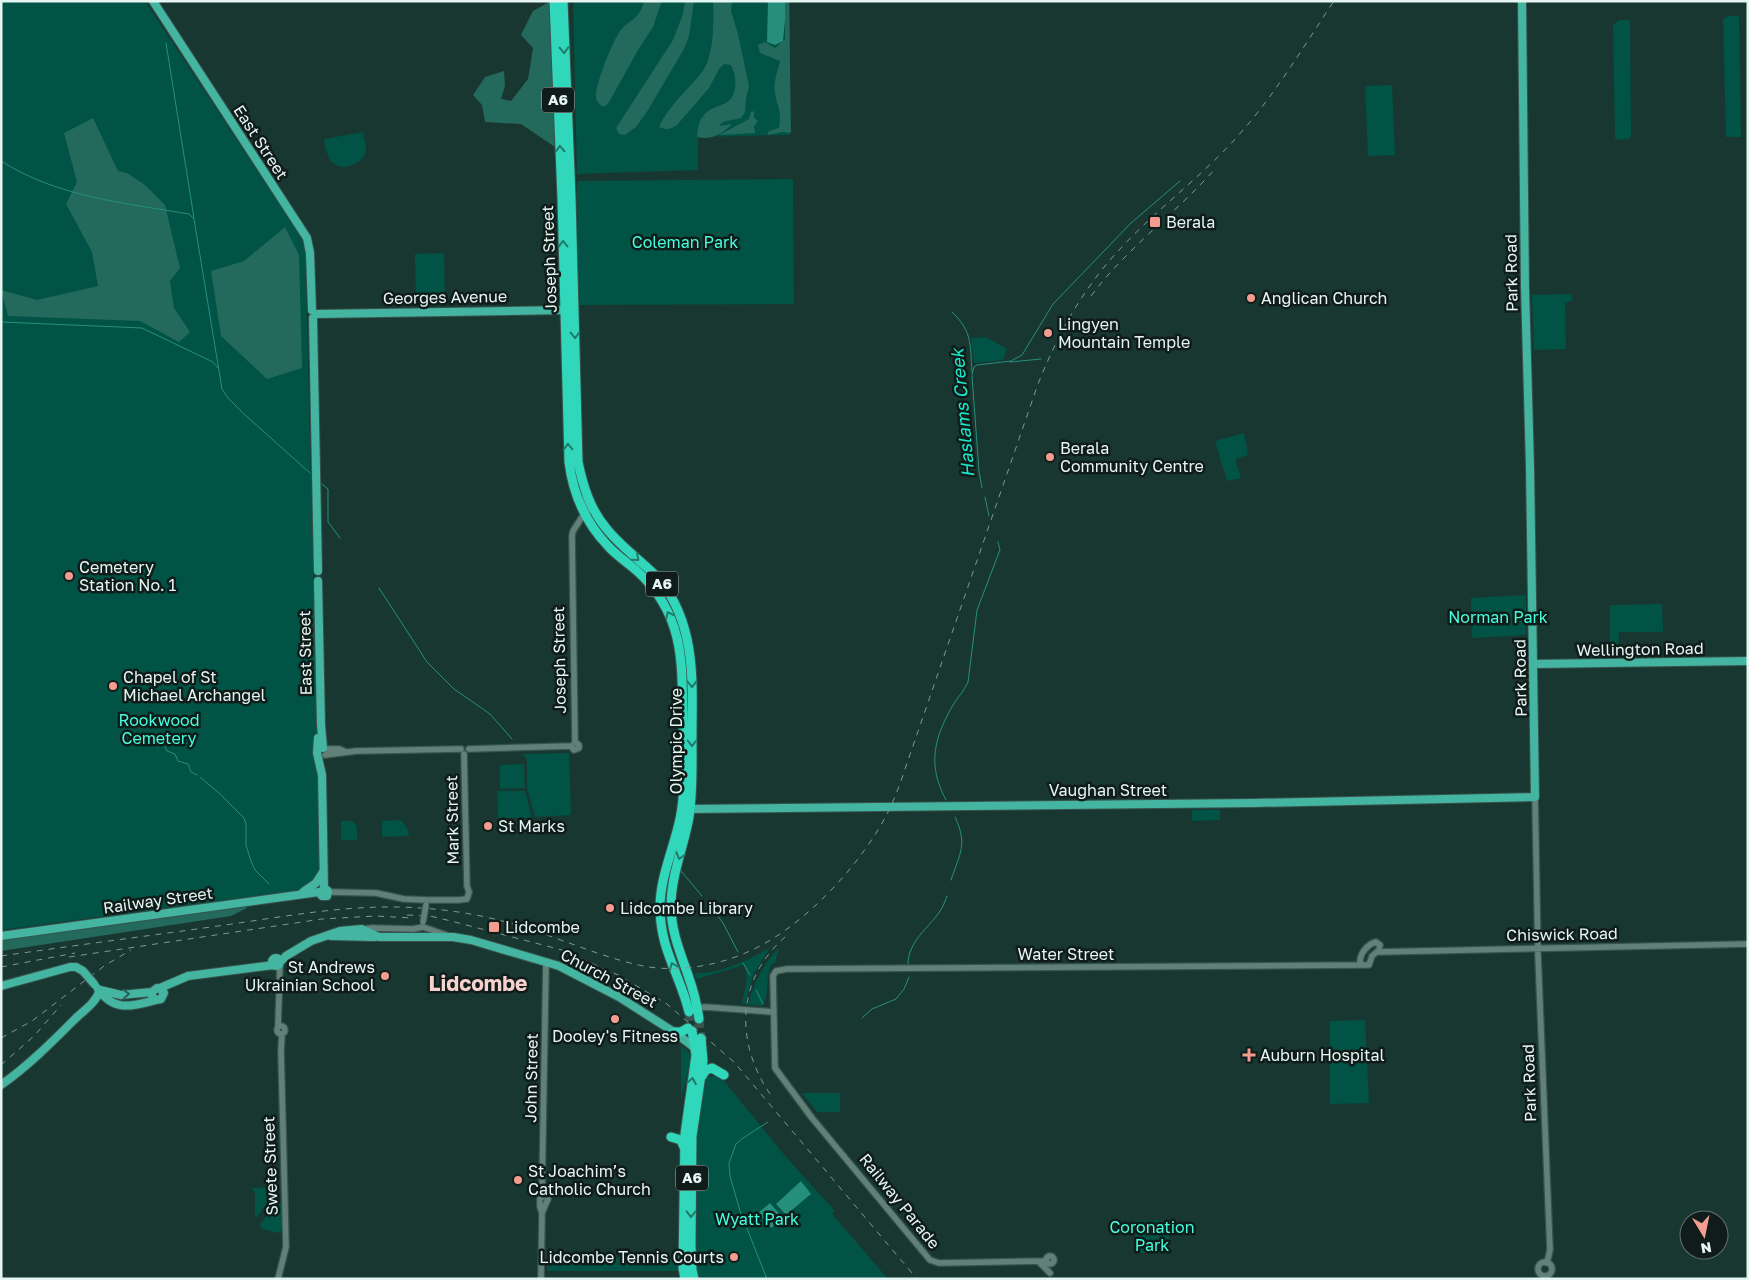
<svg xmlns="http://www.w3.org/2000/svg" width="1749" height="1280" font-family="'Golos Text',sans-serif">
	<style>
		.green { fill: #015346 }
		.forest { fill: #23695c }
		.water { fill: #268f7c }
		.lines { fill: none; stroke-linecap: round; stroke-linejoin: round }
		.stream { stroke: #268f7c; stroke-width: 1 }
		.highway-tunnel { stroke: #38544e; stroke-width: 9; stroke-dasharray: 9 4.5; stroke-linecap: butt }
		.minor-casing { stroke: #38534d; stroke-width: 8 }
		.major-casing { stroke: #38534d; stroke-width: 10 }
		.highway-casing { stroke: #38534d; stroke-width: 11 }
		.minor { stroke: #618178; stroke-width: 5.5 }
		.major { stroke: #44b5a0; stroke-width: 8 }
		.highway { stroke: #31d7bb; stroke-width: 9 }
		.rail { stroke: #809792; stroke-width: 1; stroke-dasharray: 6 6; stroke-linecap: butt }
		.minor-bridge-casing { stroke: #38534d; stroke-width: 8; stroke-linecap: butt }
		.major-bridge-casing { stroke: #38534d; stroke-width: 10; stroke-linecap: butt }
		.minor-bridge { stroke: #618178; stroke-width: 5.5 }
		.major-bridge { stroke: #44b5a0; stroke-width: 8 }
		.oneway { stroke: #207a6a }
		.oneway2 { stroke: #276156 }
		.poi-dot { fill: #f59c91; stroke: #0f1c19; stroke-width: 2 }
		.labels { text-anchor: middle; stroke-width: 5; stroke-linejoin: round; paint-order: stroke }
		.shield { fill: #0f1c19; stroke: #a5b5b1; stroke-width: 1 }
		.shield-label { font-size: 15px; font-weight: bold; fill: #e5f6f2 }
		.street-label { font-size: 16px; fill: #e5f6f2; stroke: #0f1c19 }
		.poi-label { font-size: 16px; fill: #e5f6f2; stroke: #0f1c19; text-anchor: start }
		.park-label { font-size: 16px; fill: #46fedd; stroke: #0f1c19 }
		.water-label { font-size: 18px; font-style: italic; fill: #1ae9c9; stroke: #0f1c19 }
		.district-label { font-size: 21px; font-weight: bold; fill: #f5d2cd; stroke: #0f1c19 }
	</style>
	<rect width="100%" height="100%" fill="#193731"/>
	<path class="green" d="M1,1H145L299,234L305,249L321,862C320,877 312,884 298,890L1,930Z
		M573,1H790V135L698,137V170L577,174Z
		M1728,16H1738L1739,17L1741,137H1726L1723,19Z
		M1619,20H1630L1631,136L1629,139L1618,140L1615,138L1613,25Z
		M1392,85L1395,155L1368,156L1365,86Z
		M363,132C364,137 366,143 366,148C366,163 343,173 332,162C327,156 325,147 324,139Z
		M793,179L794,304L578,305L577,181Z
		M444,253L445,305L416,306L415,254Z
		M1571,294L1573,299L1569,302L1565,303L1566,349L1534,350L1532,295Z
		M986,337L1007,349L1003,360L974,363L971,338Z
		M1244,433L1248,455L1235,459L1241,478L1227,481L1215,441Z
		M1526,595V635L1472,638L1471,598Z
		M1662,604L1663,632H1619L1618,656H1610V605Z
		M569,753L571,815L535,817L527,788V759L522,754Z
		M524,764L525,788L500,789V765Z
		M497,791H525L532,818H498Z
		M1192,810H1220V820L1192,821Z
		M400,820C406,825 408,829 409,836L382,837V821Z
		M341,821H352L357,826V840H341Z
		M770,948L754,973L745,1003H749C753,983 765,962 779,948L775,963H772C764,979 771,994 762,1006L742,1004C744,988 750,980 744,965L697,979L694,973C721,974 747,960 770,948Z
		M1365,1020L1369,1103L1330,1104V1021Z
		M681,1045L692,1055L681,1100Z
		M716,1076L724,1081L787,1158L835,1211L832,1214L888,1279H699L696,1267L698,1128L702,1085L708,1077Z
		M802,1093H840V1112H817Z
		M279,1187L257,1217L255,1216V1193L251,1188Z
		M278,1201L280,1202L282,1204V1226L281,1231L276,1233L261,1228L260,1224Z
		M1169,1220V1253H1135V1221Z
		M547,1257L680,1259V1271H547Z"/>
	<path class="forest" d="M551,1L555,147L521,124L485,122L482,105L473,95L485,77L504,71L505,86L501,99L511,101L528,79L533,48L521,35L533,11Z
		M644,1H662L653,27L638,50L608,104L603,107C600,105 597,102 596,98C595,84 612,43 620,31C629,19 639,21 644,1Z
		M685,1H694L689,36L684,49L648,110L636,127L625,135L619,134L616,128L673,40L683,14Z
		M713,1H732L731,11L738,34L749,86L746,99L745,112L741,118L723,122L719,126L732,124C724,133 710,141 697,137C698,128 698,121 704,115C715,102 732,109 735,88C736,78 735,74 731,65L724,64L719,69L709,88L677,125C670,130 666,130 659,127C669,105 687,91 702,72C714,57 714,21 713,1Z
		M785,1H789L791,133L783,132L767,135L769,131L779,128C782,109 777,108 775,92C773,82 778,71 780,61L760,53L758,45L765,42L775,48L785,39Z
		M754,111V118L758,121L754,126L755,133L719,135L749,119L751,112Z
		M93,118L118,171L127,173L145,185L165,205L180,268L170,281L174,308L190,332L179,342L140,321L8,316L1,290L37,300L98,286L92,252L66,204L77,182L64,133Z
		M285,227L299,255L302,368L267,379L221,336L211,271L244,261Z
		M247,905V908L231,916L1,951V939Z"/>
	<path class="water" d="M768,1H785V20L783,41L775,45L767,42Z
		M801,1181L811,1194L786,1215L776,1204Z
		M770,1203L783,1218L771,1228L758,1213Z"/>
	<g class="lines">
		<path class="stream" d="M166,43L194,218
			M1,161C57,197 125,203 189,214L194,219L222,389L228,398L244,414L310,473
			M952,312C973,332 970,345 972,372
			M1,322L142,328L213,362L218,368
			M1010,362L1041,359
			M972,375L974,367L977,365L1011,361L1022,355L1053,304L1131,223L1180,181
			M972,376L979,471L982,488
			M322,484L328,489V522L340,538
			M985,497L989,516
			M379,588L427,662L454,689L490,714L512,739
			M165,747L167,751L175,754L178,761L188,764L191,772L197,775
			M200,777L220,794L244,818L246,824V845L251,861L255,870L269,884
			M946,800C927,765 934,738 953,705C958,697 964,691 968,682L977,610L998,555L1000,550L998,542
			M681,871L702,896
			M951,880C960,853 968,844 955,817
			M715,912L723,923L738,952
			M743,963L750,975
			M908,964C908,941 929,928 940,911C943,907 945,901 947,896
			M756,990L763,1004
			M862,1018L872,1009L896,999L904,989L909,977
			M767,1279L740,1211L730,1176L729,1163L736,1144L743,1138L768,1122"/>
		<path class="highway-tunnel" d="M689,1012L692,1031
			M699,1019L701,1038"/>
		<defs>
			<path id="minor" d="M583,516L588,510L585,497
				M575,742L572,536L573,531L582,517
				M571,746L574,750L579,748V745L575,742
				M325,749H339L346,752
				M469,749L571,746
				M464,754L467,886L469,892
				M325,755L356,751L461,749
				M1535,797L1538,955L1550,1250L1547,1263
				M328,892L376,893L404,899L427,900H458L467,899L469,892
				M363,929L372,928L413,929L423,927L449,936
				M1376,942L1380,945L1379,950L1372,956L1369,965H1362L1360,962C1360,953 1368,944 1376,942Z
				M1377,952L1748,944
				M697,1008L705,1007L774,1012
				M277 1030a4 4 0 1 1 8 0a4 4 0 1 1-8 0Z
				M278,1027L280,964
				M544,1195L542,1189L546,962
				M542,1213L540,1207V1199L544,1195
				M1046 1260a4 4 0 1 1 8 0a4 4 0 1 1-8 0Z
				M1047,1261L939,1263L930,1260L812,1118L775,1068L773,976L776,971L787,969L1362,965
				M1039,1262L1050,1273
				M1538 1269a7 7 0 1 1 14 0a7 7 0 1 1-14 0Z
				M278,1279L286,1247L281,1051L282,1034
				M541,1279L542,1213L548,1199L544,1195"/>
			<path id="major" d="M153,1L307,238L310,253L312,310
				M317,314L565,310
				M313,318L318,571
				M318,581L321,725L323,748
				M1533,664L1748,661
				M318,738L317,753L322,775L324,888
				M686,809L1254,803L1535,797L1530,467L1525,288L1522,1
				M303,892L316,883L323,872
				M319,892L322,896H327L328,891L324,888
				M1,936L319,892
				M331,936L375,937
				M272 962a4 4 0 1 1 8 0a4 4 0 1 1-8 0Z
				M280,962L286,956L311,941L340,931L362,929L379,937H453L471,940L559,966L619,997L674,1032L695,1048
				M1,986L70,967H76L83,971
				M160,988L188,976L274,965
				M98,989C116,1015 136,1004 161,999L164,993L160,989L157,988L152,992V996L155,1000
				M100,990L121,995L152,992
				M1,1085C28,1066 51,1043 74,1020C83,1011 96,1003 100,990"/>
			<path id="highway" d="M554,1L562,198L569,462C573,494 586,523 608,546C617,556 628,563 637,571C657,589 671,613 677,638C683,663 682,688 683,713C683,748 687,785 680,819C674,848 660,877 660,907C660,950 680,974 689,1012
				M563,1L571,197L578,462C583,486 590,509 606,528C620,546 639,559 655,575C671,592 682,616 687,639C694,671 692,705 692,737C692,763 693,791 689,817C684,846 671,875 671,906C671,931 680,952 688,975C693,989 697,1004 699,1019
				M674,1032H681L688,1028
				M702,1076L706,1070L712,1068L724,1075
				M671,1137L681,1140L684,1147
				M685,1279L683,1268L685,1134L696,1055L692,1031
				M694,1279L692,1270L691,1244L692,1136L703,1061L701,1038"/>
		</defs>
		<use href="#minor" class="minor-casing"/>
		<use href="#major" class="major-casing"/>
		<use href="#highway" class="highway-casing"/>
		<use href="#minor" class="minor"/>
		<use href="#major" class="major"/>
		<use href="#highway" class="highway"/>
		<path class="rail" d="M1091,296C1127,248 1176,213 1215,169
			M407,915L430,916L451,921L562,950L618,975L667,1004L734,1062L917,1279
			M1,956C78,945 155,935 232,924C287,916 342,906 398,907C444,908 489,915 532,930C569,942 605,958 643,966C680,973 723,965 756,948C807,923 863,862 888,812C895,798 900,784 905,769L1038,384C1058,334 1083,288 1120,249C1157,209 1201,177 1237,137C1275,95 1303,47 1334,1
			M69,957L322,919L375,916L413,918
			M1,967L75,953
			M1,1038L32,1021L104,966L131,950
			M1,1065L34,1036L61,1005
			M770,1094C735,1042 736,980 785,937"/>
		<defs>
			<path id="minor-bridge" d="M423,922L426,905"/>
			<path id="major-bridge" d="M83,971L95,985"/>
		</defs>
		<use href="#minor-bridge" class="minor-bridge-casing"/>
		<use href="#major-bridge" class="major-bridge-casing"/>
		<use href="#minor-bridge" class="minor-bridge"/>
		<use href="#major-bridge" class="major-bridge"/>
	</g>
	<defs><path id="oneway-chevron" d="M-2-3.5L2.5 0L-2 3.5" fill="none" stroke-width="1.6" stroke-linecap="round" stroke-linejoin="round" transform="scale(1.25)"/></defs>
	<g class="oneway">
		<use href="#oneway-chevron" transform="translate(564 50) rotate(88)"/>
		<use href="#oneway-chevron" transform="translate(560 149) rotate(-93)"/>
		<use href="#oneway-chevron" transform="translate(563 244) rotate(-91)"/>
		<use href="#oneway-chevron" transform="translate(575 335) rotate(89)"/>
		<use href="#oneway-chevron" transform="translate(568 447) rotate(-92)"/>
		<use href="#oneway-chevron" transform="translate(636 558) rotate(41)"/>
		<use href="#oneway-chevron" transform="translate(669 615) rotate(-115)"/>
		<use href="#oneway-chevron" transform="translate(692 684) rotate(89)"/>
		<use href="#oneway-chevron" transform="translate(692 743) rotate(90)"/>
		<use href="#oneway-chevron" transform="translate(680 856) rotate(106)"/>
		<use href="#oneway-chevron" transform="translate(673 966) rotate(-113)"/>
		<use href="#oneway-chevron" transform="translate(692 1081) rotate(-81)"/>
		<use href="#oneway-chevron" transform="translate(691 1214) rotate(91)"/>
	</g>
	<use class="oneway2" href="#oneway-chevron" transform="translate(126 994) rotate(-3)"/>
	<g class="poi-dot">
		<rect x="1149" y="216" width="12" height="12" rx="2.5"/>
		<circle cx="1251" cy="298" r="5"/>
		<circle cx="1048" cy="333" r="5"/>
		<circle cx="1050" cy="457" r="5"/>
		<circle cx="69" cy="576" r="5"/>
		<circle cx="113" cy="686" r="5"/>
		<circle cx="488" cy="826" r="5"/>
		<circle cx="610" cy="908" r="5"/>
		<rect x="488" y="921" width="12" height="12" rx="2.5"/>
		<circle cx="385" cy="976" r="5"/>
		<circle cx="615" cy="1019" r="5"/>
		<path d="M1246.5 1047.5h5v5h5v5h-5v5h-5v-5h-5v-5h5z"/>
		<circle cx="518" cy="1180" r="5"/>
		<circle cx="734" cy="1257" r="5"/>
	</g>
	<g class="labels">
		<g class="shield">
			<rect x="542" y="87.5" width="32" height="25" rx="4"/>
			<rect x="646" y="571.5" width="32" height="25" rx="4"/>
			<rect x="676" y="1165.5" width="32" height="25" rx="4"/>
		</g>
		<g class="shield-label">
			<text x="558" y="105">A6</text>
			<text x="662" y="589">A6</text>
			<text x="692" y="1183">A6</text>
		</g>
		<g class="street-label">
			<text transform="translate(261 142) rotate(57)" y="6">East Street</text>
			<text transform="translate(549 259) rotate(-92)" y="6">Joseph Street</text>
			<text transform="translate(1511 273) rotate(-91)" y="6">Park Road</text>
			<text transform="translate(445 297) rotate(-1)" y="6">Georges Avenue</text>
			<text transform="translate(1640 649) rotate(-1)" y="6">Wellington Road</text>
			<text transform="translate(305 653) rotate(-91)" y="6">East Street</text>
			<text transform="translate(559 660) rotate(-91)" y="6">Joseph Street</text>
			<text transform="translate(1520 678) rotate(-91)" y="6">Park Road</text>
			<text transform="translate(676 741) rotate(-90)" y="6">Olympic Drive</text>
			<text x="1108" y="796">Vaughan Street</text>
			<text transform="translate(452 820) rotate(-91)" y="6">Mark Street</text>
			<text transform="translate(158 900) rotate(-8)" y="6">Railway Street</text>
			<text transform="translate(1562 934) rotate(-1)" y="6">Chiswick Road</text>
			<text x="1066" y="960">Water Street</text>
			<text transform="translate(609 978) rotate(28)" y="6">Church Street</text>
			<text transform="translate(531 1078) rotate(-89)" y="6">John Street</text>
			<text transform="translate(1529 1083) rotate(-92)" y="6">Park Road</text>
			<text transform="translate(270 1166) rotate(-92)" y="6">Swete Street</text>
			<text transform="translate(900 1201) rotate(51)" y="6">Railway Parade</text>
		</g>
		<g class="poi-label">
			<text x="1166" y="228">Berala</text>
			<text x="1261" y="304">Anglican Church</text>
			<text x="1058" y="330">Lingyen<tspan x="1058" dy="18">Mountain Temple</tspan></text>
			<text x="1060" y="454">Berala<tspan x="1060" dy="18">Community Centre</tspan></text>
			<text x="79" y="573">Cemetery<tspan x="79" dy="18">Station No. 1</tspan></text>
			<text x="123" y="683">Chapel of St<tspan x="123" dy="18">Michael Archangel</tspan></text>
			<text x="498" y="832">St Marks</text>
			<text x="620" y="914">Lidcombe Library</text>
			<text x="505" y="933">Lidcombe</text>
			<text x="375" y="973" text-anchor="end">St Andrews<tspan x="375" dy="18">Ukrainian School</tspan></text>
			<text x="615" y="1042" text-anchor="middle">Dooley's Fitness</text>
			<text x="1260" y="1061">Auburn Hospital</text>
			<text x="528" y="1177">St Joachim’s<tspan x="528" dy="18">Catholic Church</tspan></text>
			<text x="724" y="1263" text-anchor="end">Lidcombe Tennis Courts</text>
		</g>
		<g class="park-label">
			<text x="685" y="248">Coleman Park</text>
			<text x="1498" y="623">Norman Park</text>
			<text x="159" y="726">Rookwood<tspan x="159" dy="18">Cemetery</tspan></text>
			<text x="757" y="1225">Wyatt Park</text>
			<text x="1152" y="1233">Coronation<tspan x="1152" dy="18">Park</tspan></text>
		</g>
		<g class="water-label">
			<text transform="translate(963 413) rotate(-95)" y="6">Haslams Creek</text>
		</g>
		<g class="district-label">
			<text x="478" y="991">Lidcombe</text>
		</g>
	</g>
	<rect width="1749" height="1280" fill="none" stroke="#e5f6f2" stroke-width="5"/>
	<g transform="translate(1704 1235) rotate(170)"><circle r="24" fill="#0f1c19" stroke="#657370"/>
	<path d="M0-4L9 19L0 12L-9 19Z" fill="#f59c91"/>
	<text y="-8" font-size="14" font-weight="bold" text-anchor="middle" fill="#e5f6f2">N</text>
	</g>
</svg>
